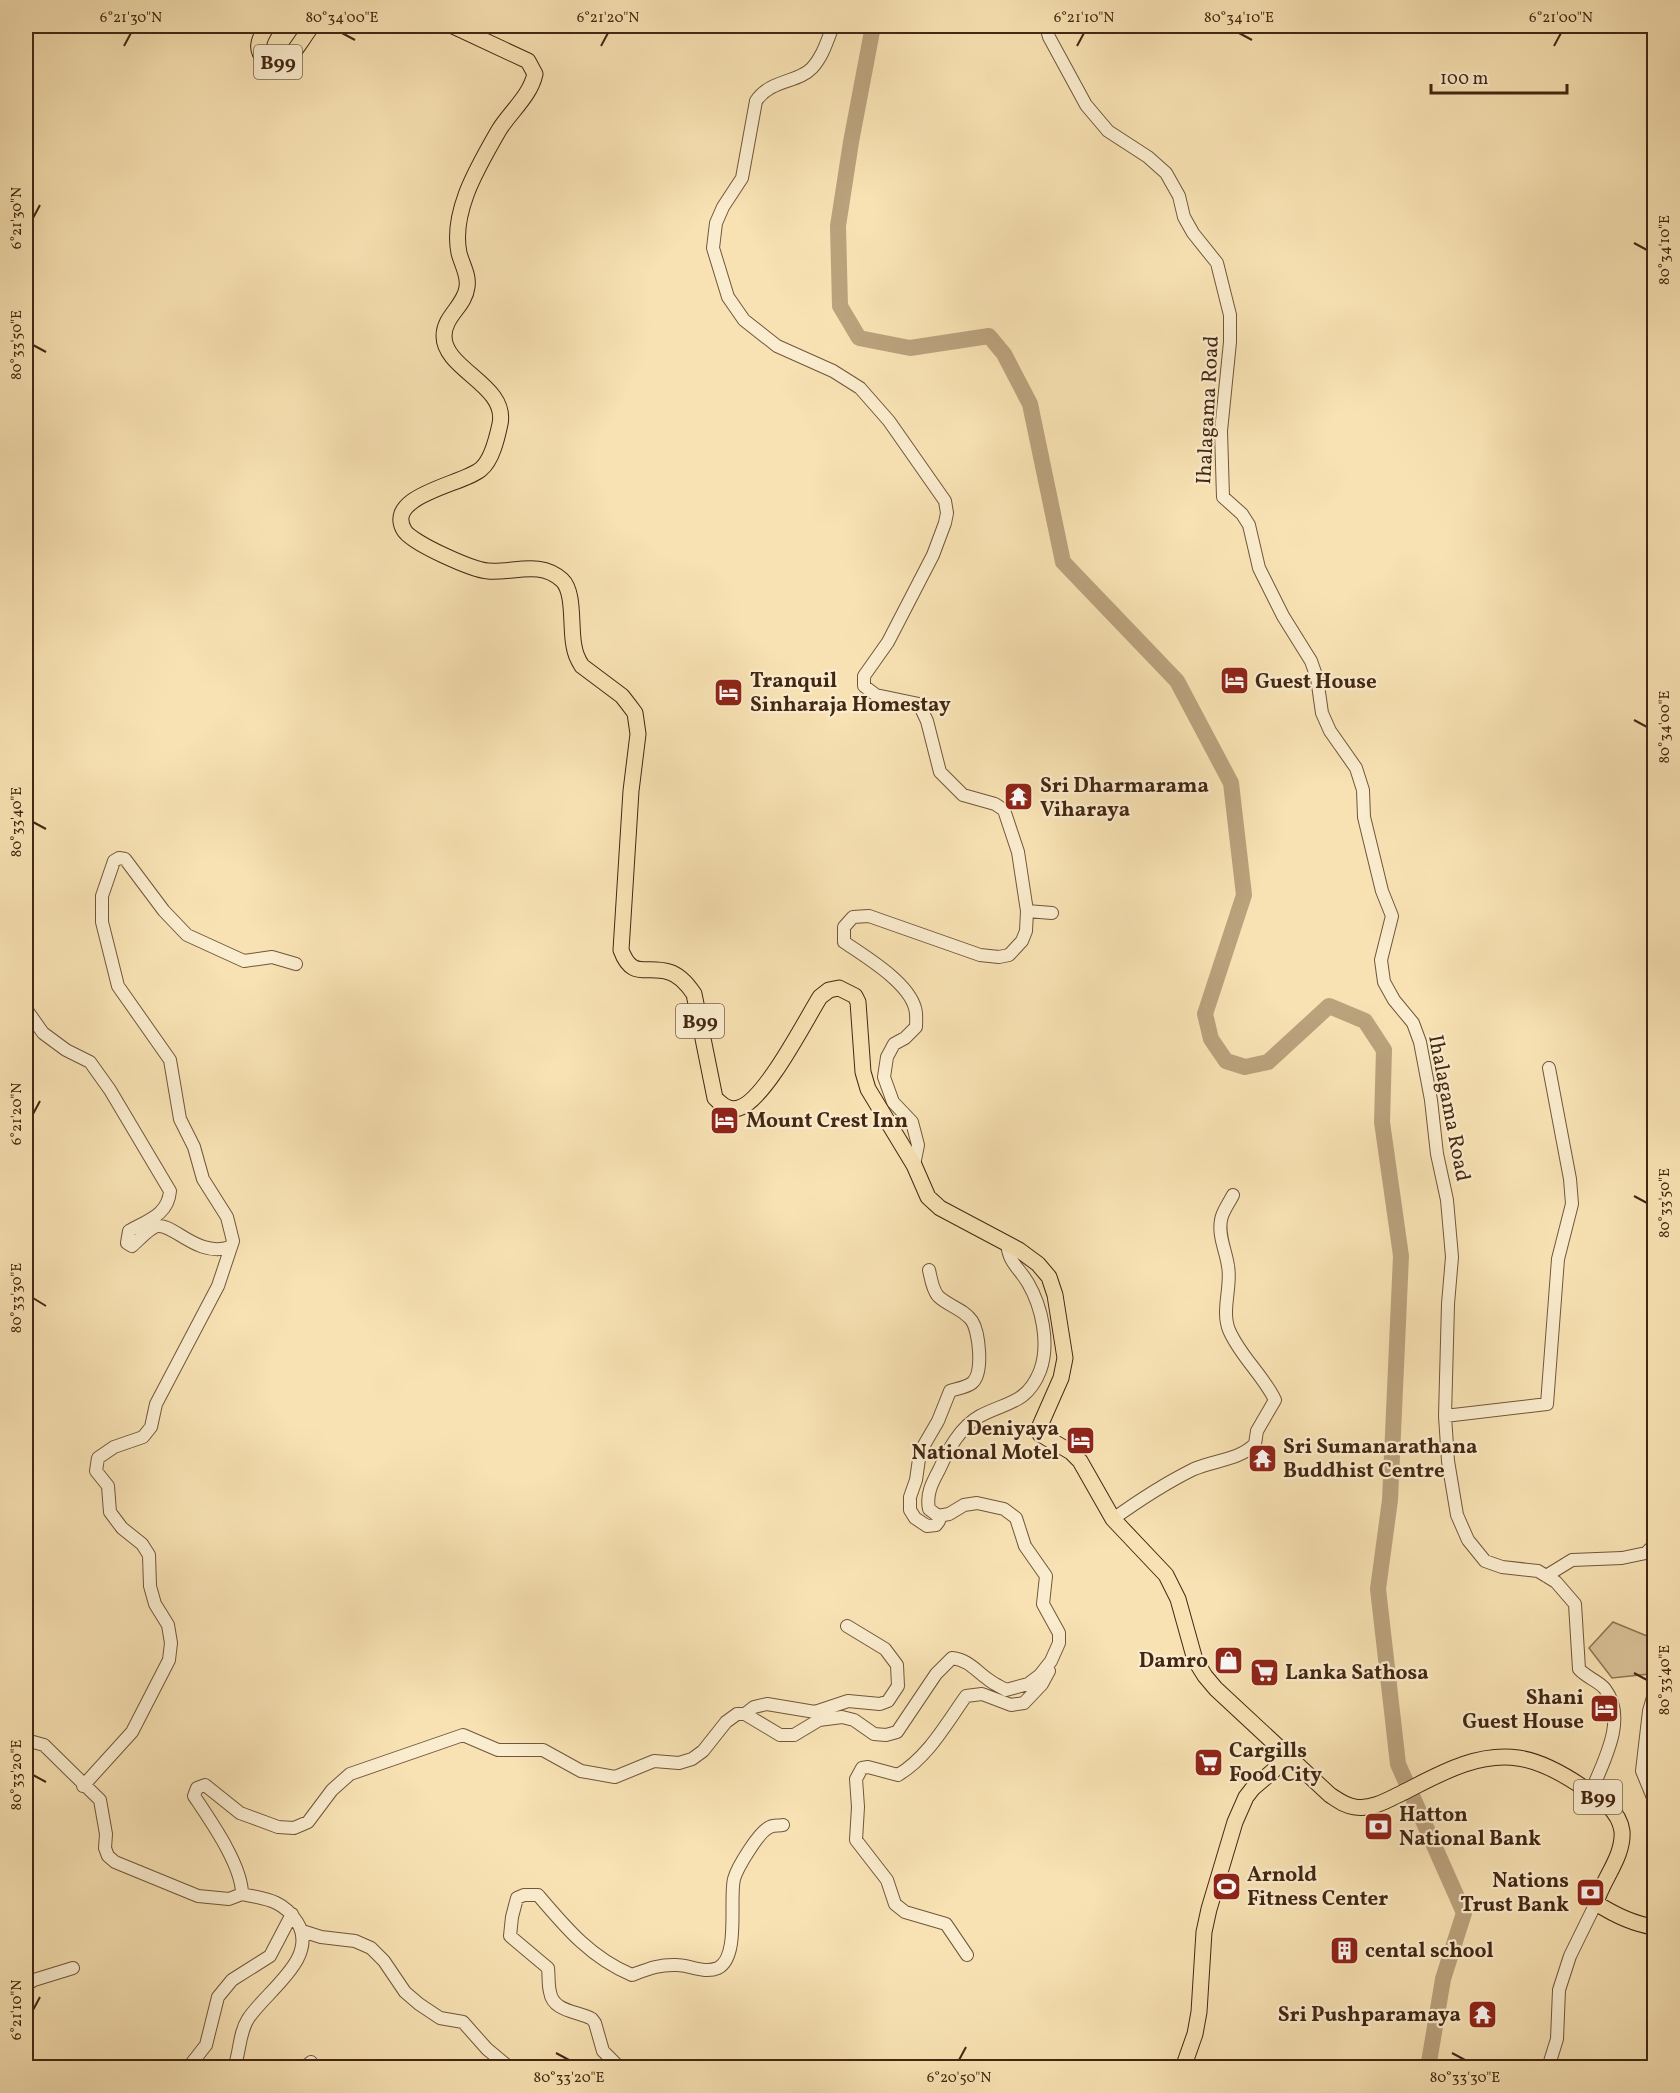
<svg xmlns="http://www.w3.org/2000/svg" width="1680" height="2093" font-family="Vollkorn,serif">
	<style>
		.green { fill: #d9c298; stroke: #8e7456; stroke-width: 1.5 }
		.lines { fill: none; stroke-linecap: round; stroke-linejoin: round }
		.river { stroke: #baa27d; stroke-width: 16 }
		.minor-casing { stroke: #70563b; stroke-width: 14 }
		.major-casing { stroke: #432713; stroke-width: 17 }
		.minor { stroke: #faecce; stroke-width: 12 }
		.major { stroke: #f8e2b3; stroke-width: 15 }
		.ticks { fill: none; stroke: #432713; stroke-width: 2 }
		.labels { text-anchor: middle; stroke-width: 4.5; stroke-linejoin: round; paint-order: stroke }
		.shield { fill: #faecce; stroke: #7a624b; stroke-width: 1.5 }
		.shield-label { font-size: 20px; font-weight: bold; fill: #432713 }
		.street-label { font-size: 21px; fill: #432713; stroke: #faecce }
		.poi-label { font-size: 21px; font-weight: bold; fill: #432713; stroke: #faecce; text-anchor: start }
		.neatline { fill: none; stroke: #432713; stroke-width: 2 }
		.ticks-label { font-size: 15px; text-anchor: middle; fill: #432713 }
	</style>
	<rect width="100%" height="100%" fill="#f8e2b3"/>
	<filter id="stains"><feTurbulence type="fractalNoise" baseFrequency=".00333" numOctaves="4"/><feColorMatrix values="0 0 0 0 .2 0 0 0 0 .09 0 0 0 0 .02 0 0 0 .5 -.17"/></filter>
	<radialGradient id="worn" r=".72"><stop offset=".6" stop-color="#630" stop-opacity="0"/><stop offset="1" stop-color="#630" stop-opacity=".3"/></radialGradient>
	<path class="green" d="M1613,1622L1652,1638L1649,1674L1612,1678L1589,1648Z"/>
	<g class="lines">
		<path class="river" d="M873,26L851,142L838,226L840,306L859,338L910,348L989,336L1004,354L1030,404L1063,562L1177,681L1231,783L1244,895L1205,1014L1211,1039L1226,1061L1245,1067L1268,1062L1329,1006L1365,1021L1384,1050L1382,1122L1401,1256L1390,1500L1378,1589L1398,1764L1464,1913L1443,1979L1428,2068"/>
		<defs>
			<path id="minor" d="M833,26C827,41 823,56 812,68C798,83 771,79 756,101L742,178L723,207L716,223L713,248L728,297L744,320L777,346L833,371L860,388L889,421L945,501L947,513L945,523L933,555L888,642L864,676V686L876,695L919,704L927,721L940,772L963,795L995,804L1004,810L1018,852L1027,911L1026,931L1022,941L1009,955L999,957L980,955L869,916L853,917L844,927V942C866,957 908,982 915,1008C917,1014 916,1022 916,1027L905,1038L894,1044L887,1057L884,1077L893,1102L912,1122L918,1145L914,1165
				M1046,26L1049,37L1086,105L1108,131L1148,157L1166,173L1179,196L1184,217L1193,233L1217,263L1230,315V342L1221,431L1223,497L1242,514L1249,525L1259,568L1283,616L1311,661L1317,678L1322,713L1330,731L1356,768L1363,790L1364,817L1382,891L1392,916L1381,960L1384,982L1394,1000L1413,1023L1420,1042L1431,1100L1437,1154L1447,1200L1452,1257L1448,1304L1445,1416L1448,1461L1457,1515L1468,1540L1485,1561L1502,1567L1538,1571L1556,1582L1575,1604L1579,1669C1587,1678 1599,1681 1605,1689C1628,1719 1603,1762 1591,1792
				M1027,911L1052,913
				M26,1009L43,1033L66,1050L90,1062L110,1090L170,1191C168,1215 148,1220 129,1231L127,1243L132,1246C139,1240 150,1227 158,1226C174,1224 198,1258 230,1247
				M929,1270C931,1278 932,1289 938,1296C948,1306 964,1309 972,1321C979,1332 984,1373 972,1383C967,1387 956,1389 950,1391L938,1421L920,1452L916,1480L910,1497V1510L915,1518L927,1526L936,1525L939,1521L938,1516
				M1445,1416L1547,1404L1558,1259L1572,1204L1570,1179L1549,1068
				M1113,1519C1138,1501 1164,1484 1192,1470C1213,1460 1238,1461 1255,1444L1257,1431L1275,1400C1263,1375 1240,1356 1229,1330C1221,1310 1232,1286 1228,1266C1226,1251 1218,1236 1221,1220C1222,1212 1229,1203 1233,1195
				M1546,1576L1572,1560L1622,1558L1646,1553L1654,1545
				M1654,1694L1649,1711L1642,1771L1654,1800
				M745,1714L754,1707L767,1704L815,1712L848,1701L880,1704L888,1701L898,1686L897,1665L885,1649L847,1626
				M26,1740L44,1745L100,1800L106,1834L105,1848L108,1856L115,1862L198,1896L229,1899L242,1894C242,1865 210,1820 194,1796L197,1788L205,1785L240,1813L278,1827L294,1828L308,1822L332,1790L350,1774L463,1735L498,1750H543L581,1771L615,1777L654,1761L679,1763L692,1759L703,1751L726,1722L737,1714H745L780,1735H794L819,1720L842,1717L854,1720L874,1734L886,1735L897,1732L936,1674L952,1658C969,1660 976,1671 989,1680C994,1684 1001,1687 1006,1690L1028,1684L1040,1675L1051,1661L1059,1643V1633L1043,1604L1046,1576L1025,1546L1016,1518L1004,1509L977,1503L964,1505L949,1514L938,1516L929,1509C926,1494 932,1483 939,1470C948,1450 960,1427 980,1416C1006,1402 1027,1404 1040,1371C1050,1344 1042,1307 1028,1283C1018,1266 1009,1264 1007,1243
				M83,1786L132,1732L169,1660L171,1643L168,1625L155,1604L150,1586L149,1555L142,1544L122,1528L110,1512L108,1486L96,1471L98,1458L114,1447L143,1437L151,1427L156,1404L218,1286L233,1241L227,1217L203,1179L194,1147L180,1119L170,1060L118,986L102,922V896L114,861L119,858L125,859L164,911L187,935L244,961L272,957L296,964
				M302,1931L321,1937L355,1941L371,1948L384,1961L405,1992L419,2004L440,2018L463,2022L487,2049L510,2068
				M967,1955L946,1924L905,1912L895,1904L887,1880L856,1840L858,1807L856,1779L862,1768L868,1767L898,1775C928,1757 946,1724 966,1696L982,1694L1011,1705L1024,1703L1042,1684L1049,1671
				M26,1985L34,1980L73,1968
				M188,2068L206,2045L218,1997L232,1980L270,1956L292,1914
				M234,2068C240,2052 239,2033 248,2019C266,1991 320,1958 297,1922C283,1900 266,1899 242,1894
				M304,2068L311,2062
				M620,2068L603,2051L595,2023L592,2019C578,2011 553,2012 550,1992C548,1984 549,1976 548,1968L510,1936L512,1917L517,1898L524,1895H538C566,1928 591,1958 632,1975C648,1969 660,1964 677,1965C690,1965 704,1974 718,1968C740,1957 729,1900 734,1879C737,1868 759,1831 770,1827C773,1825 779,1826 783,1825
				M1548,2068L1557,2039L1559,1990L1570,1956L1596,1903"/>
			<path id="major" d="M267,26C264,31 260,37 259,43C256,57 272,68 285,60C294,55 305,34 312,26
				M453,26L528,61L535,74C530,96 511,111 499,130C488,149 473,175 466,195C459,214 455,233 459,253C462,265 469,275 467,287C465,306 444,316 444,336C444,370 508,385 500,424C497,438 492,460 481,469C465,484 384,495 404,530C411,543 473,570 488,571C514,573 540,560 562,580C575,592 570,628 574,646C575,653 578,660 582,666L622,696L629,705L635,713L638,734L631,791L621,950C632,980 646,965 669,972C680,975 688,985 694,994L715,1098C722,1105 729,1111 739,1108C765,1100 805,1021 820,997L829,990L839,988L855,996L858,1002L863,1072L868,1089L914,1165L928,1197L940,1208L1019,1250L1038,1264L1049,1277L1055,1295L1065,1358L1061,1378L1039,1428L1040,1434L1071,1452L1080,1461L1113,1519L1166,1575L1178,1599L1195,1660L1205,1676L1216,1689L1330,1795C1338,1800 1345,1806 1355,1807C1371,1810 1388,1800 1402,1793C1438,1775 1476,1752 1518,1758C1541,1761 1565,1775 1584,1788C1600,1798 1619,1810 1622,1831C1624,1857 1602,1880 1596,1903C1613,1914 1634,1924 1654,1927
				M1183,2068L1195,2034L1199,2012L1204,1932L1209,1909L1235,1822L1246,1797L1253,1788L1273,1771L1286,1755"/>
		</defs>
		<use href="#minor" class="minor-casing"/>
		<use href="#major" class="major-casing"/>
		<use href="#minor" class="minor"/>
		<use href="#major" class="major"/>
	</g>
	<path class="ticks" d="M342,33L355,40M1239,33L1252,40M124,46L131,33M601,46L608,33M1077,46L1084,33M1554,46L1561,33M33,218L40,205M1634,243L1647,250M33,345L46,352M1634,720L1647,727M33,822L46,829M33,1114L40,1101M1634,1196L1647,1203M33,1298L46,1306M1634,1673L1647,1680M33,1775L46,1782M33,2010L40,1997M556,2053L569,2060M1452,2053L1465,2060M959,2060L966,2047"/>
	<defs>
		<symbol id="hotel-square" viewBox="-11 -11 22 22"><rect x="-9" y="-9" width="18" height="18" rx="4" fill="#8f2418" stroke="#faecce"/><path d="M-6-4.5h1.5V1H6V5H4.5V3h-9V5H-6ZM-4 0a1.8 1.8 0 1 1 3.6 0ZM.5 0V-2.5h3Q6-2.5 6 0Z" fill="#fff"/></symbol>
		<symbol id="temple-square" viewBox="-11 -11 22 22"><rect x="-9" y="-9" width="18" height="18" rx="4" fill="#8f2418" stroke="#faecce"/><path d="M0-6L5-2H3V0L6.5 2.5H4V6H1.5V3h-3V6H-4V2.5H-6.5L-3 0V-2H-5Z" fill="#fff"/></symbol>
		<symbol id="shop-square" viewBox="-11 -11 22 22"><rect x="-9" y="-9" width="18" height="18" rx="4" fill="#8f2418" stroke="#faecce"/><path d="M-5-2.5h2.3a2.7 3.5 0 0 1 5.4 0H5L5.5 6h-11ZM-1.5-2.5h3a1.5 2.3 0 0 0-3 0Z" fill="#fff"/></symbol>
		<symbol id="supermarket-square" viewBox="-11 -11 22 22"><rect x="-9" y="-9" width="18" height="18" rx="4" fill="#8f2418" stroke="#faecce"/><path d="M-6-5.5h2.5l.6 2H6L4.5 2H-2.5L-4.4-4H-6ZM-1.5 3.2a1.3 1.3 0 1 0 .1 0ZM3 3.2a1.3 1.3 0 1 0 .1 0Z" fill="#fff"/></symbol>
		<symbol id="bank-square" viewBox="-11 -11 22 22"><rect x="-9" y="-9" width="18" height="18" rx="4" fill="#8f2418" stroke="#faecce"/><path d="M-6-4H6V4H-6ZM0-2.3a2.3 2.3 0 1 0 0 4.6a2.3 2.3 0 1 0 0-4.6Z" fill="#fff"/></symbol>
		<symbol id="stadium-square" viewBox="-11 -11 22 22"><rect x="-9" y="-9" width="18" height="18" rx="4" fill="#8f2418" stroke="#faecce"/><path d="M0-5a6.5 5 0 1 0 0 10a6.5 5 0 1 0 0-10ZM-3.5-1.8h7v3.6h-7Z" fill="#fff"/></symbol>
		<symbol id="building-square" viewBox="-11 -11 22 22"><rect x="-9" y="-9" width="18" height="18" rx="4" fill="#8f2418" stroke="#faecce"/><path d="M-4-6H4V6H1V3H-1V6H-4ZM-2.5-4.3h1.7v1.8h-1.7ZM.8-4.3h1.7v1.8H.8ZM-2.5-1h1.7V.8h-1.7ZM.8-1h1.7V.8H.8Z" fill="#fff"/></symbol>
	</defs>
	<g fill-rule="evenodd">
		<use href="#hotel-square" x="1218" y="664" width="33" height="33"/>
		<use href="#hotel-square" x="712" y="676" width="33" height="33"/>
		<use href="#temple-square" x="1002" y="780" width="33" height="33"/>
		<use href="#hotel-square" x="708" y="1104" width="33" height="33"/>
		<use href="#hotel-square" x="1064" y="1424" width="33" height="33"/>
		<use href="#temple-square" x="1246" y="1442" width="33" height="33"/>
		<use href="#shop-square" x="1212" y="1644" width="33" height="33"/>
		<use href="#supermarket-square" x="1248" y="1656" width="33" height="33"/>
		<use href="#hotel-square" x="1588" y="1692" width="33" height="33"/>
		<use href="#supermarket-square" x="1192" y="1746" width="33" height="33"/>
		<use href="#bank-square" x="1362" y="1810" width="33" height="33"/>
		<use href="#stadium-square" x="1210" y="1870" width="33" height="33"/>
		<use href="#bank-square" x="1574" y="1876" width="33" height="33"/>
		<use href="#building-square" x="1328" y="1934" width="33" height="33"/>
		<use href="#temple-square" x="1466" y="1998" width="33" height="33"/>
	</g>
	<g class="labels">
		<g class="shield">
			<rect x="254" y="45" width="48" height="34" rx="4.5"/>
			<rect x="676" y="1004" width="48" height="34" rx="4.5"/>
			<rect x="1574" y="1780" width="48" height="34" rx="4.5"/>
		</g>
		<g class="shield-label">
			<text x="278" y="69">B99</text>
			<text x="700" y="1028">B99</text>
			<text x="1598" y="1804">B99</text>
		</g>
		<g class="street-label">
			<text transform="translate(1207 410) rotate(-87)" y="7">Ihalagama Road</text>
			<text transform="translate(1450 1108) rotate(79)" y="7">Ihalagama Road</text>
		</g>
		<g class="poi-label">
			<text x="750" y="687">Tranquil<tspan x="750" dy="24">Sinharaja Homestay</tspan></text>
			<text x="1255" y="688">Guest House</text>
			<text x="1040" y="792">Sri Dharmarama<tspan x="1040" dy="24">Viharaya</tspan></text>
			<text x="746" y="1127">Mount Crest Inn</text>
			<text x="1059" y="1435" text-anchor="end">Deniyaya<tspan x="1059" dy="24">National Motel</tspan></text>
			<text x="1283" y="1453">Sri Sumanarathana<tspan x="1283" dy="24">Buddhist Centre</tspan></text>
			<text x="1208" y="1667" text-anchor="end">Damro</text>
			<text x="1285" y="1679">Lanka Sathosa</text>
			<text x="1584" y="1704" text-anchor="end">Shani<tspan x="1584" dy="24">Guest House</tspan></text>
			<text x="1229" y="1757">Cargills<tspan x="1229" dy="24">Food City</tspan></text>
			<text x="1399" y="1821">Hatton<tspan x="1399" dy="24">National Bank</tspan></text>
			<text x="1247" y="1881">Arnold<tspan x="1247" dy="24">Fitness Center</tspan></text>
			<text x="1569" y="1887" text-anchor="end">Nations<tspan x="1569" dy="24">Trust Bank</tspan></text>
			<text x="1365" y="1957">cental school</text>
			<text x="1461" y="2021" text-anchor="end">Sri Pushparamaya</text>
		</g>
	</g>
	<rect width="1680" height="2093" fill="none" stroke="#f8e2b3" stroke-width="66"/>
	<path d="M1431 84v9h136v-9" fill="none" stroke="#432713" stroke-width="3"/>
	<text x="1440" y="84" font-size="18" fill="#432713" stroke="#faecce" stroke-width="4.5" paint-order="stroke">100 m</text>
	<rect x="33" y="33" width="1614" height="2027" class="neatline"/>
	<g class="ticks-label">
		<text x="131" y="22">6°21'30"N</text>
		<text x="342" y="22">80°34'00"E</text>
		<text x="608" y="22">6°21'20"N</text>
		<text x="1084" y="22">6°21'10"N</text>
		<text x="1239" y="22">80°34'10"E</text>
		<text x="1561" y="22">6°21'00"N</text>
		<text transform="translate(16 218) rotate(-90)" y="5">6°21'30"N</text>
		<text transform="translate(1664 250) rotate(-90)" y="5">80°34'10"E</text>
		<text transform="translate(16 345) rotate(-90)" y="5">80°33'50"E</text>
		<text transform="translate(1664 727) rotate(-90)" y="5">80°34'00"E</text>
		<text transform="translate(16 822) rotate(-90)" y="5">80°33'40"E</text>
		<text transform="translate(16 1114) rotate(-90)" y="5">6°21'20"N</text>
		<text transform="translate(1664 1203) rotate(-90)" y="5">80°33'50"E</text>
		<text transform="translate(16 1298) rotate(-90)" y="5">80°33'30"E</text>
		<text transform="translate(1664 1680) rotate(-90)" y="5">80°33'40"E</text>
		<text transform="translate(16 1775) rotate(-90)" y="5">80°33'20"E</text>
		<text transform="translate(16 2010) rotate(-90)" y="5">6°21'10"N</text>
		<text x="569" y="2082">80°33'20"E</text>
		<text x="959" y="2082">6°20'50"N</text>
		<text x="1465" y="2082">80°33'30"E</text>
	</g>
	<rect width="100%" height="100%" filter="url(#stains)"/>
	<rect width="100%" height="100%" fill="url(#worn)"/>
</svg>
